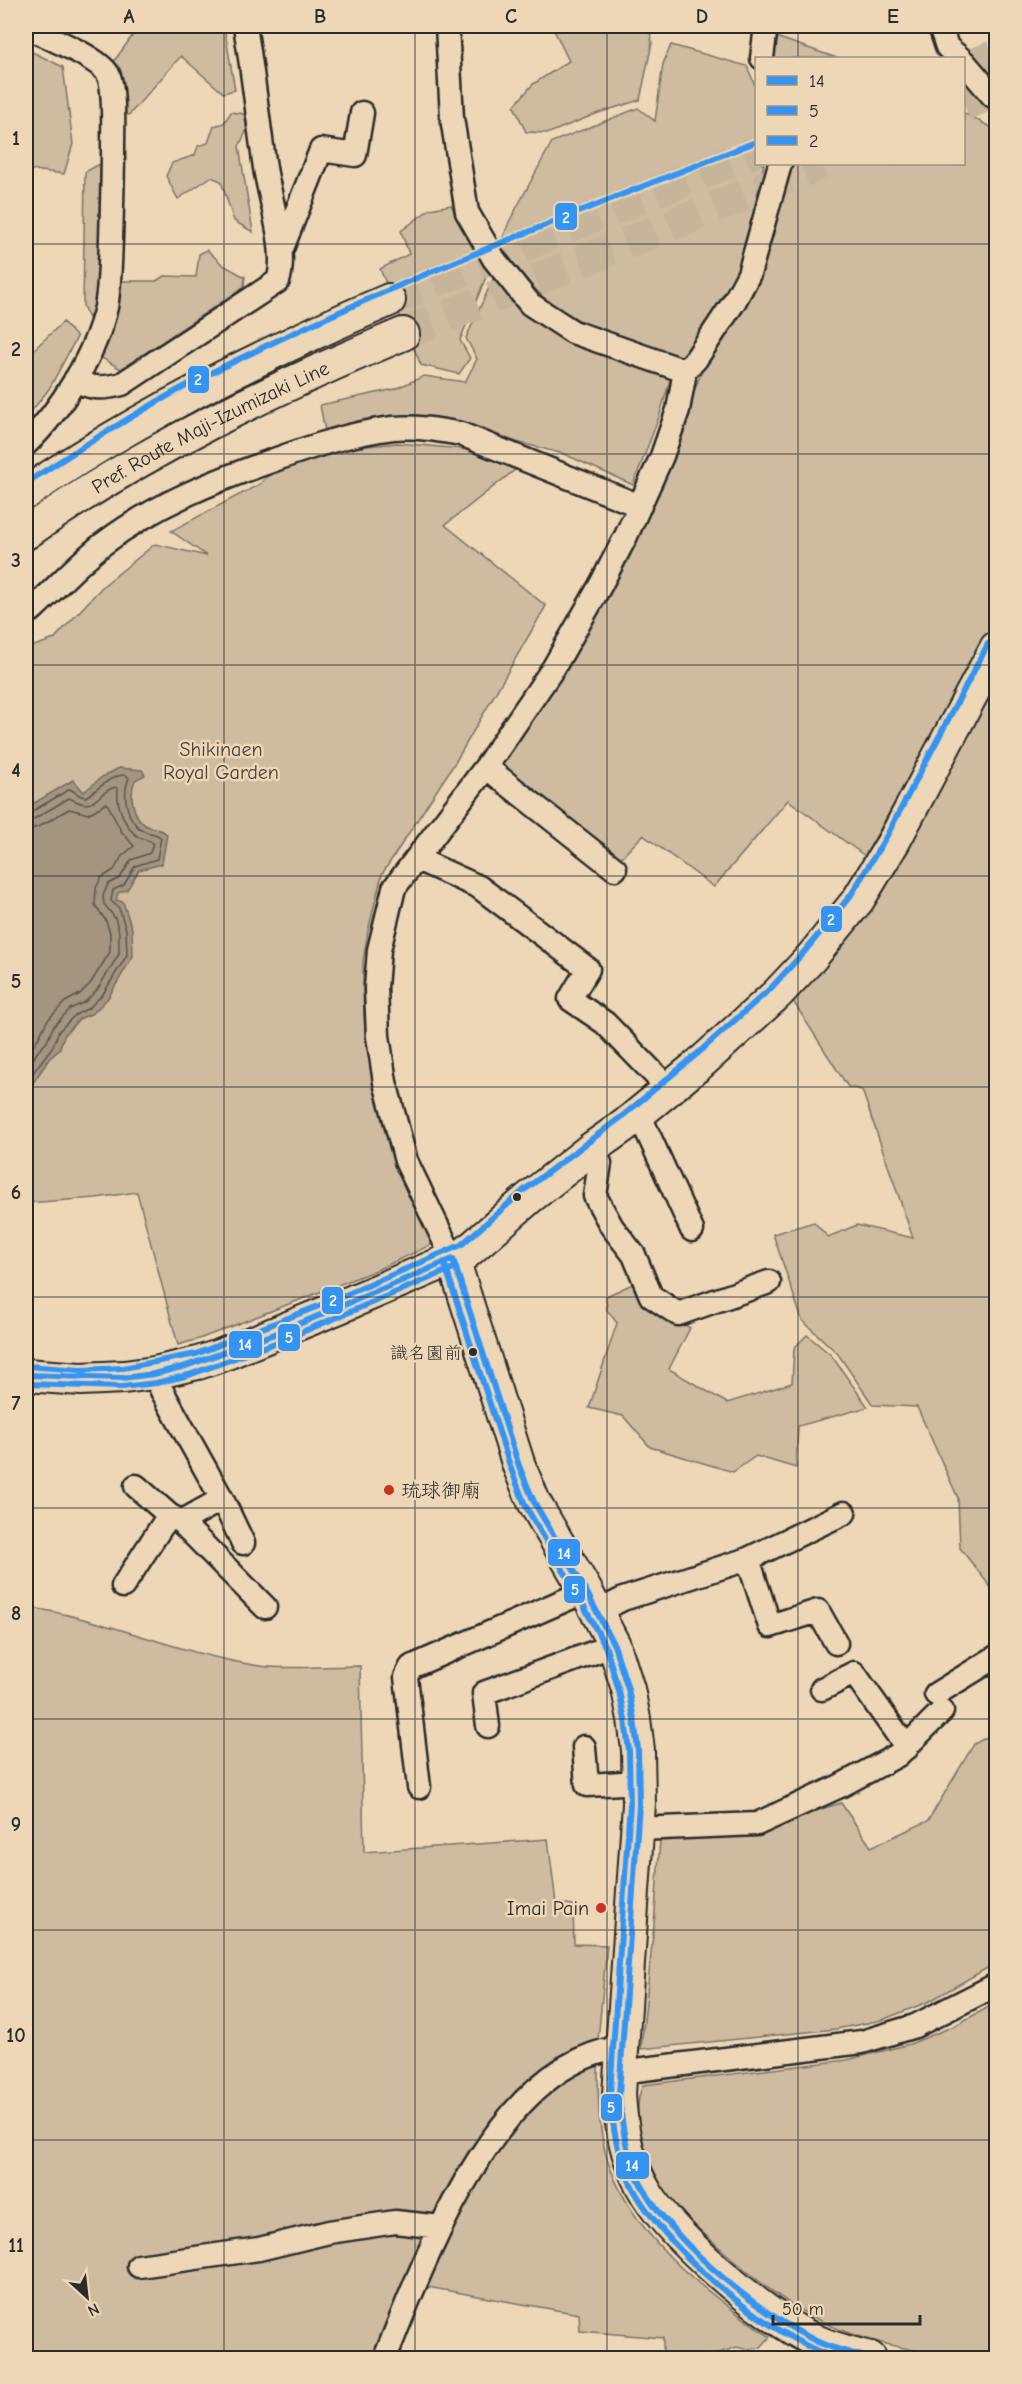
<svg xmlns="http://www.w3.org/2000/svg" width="1022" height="2384" font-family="'Comic Neue','Klee One',sans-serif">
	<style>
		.green { fill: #cebba0; stroke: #7c7366; stroke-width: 1.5 }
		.water { fill: #a49581; stroke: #746b5f; stroke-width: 1.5 }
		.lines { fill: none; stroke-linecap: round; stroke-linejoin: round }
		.shore { stroke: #5b554d; stroke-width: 1.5 }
		.secondary-tunnel { stroke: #c6b59a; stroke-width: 32; stroke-dasharray: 32 16; stroke-linecap: butt }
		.street-casing { stroke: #2b2b2b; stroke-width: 27 }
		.secondary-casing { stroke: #2b2b2b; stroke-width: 36 }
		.street { stroke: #edd7b6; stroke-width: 22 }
		.secondary { stroke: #edd7b6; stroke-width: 32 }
		.bus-1-casing { stroke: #edd7b6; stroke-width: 10 }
		.bus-2-casing { stroke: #edd7b6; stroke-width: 10 }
		.bus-3-casing { stroke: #edd7b6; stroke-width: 10 }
		.bus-1 { stroke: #3394f4; stroke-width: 6 }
		.bus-2 { stroke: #3394f4; stroke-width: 6 }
		.bus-3 { stroke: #3394f4; stroke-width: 6 }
		.grid { fill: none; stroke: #2b2b2b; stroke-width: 1.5; stroke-opacity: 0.55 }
		.bus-dot { fill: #2b2b2b; stroke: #edd7b6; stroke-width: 2 }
		.poi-dot { fill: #c8321e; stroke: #edd7b6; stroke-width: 2 }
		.labels { text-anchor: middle; stroke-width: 5; stroke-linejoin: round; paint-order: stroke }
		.bus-label { font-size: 18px; fill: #2b2b2b; stroke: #edd7b6; text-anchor: end }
		.street-label { font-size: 20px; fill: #2b2b2b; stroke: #edd7b6 }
		.park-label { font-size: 20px; fill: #43413d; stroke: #edd7b6 }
		.poi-label { font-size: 20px; fill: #2b2b2b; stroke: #edd7b6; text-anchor: start }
		.line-badge { stroke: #edd7b6; stroke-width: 2 }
		.badge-label { font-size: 16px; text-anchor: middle; font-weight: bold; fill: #fff }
		.neatline { fill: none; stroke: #2b2b2b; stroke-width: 2 }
		.grid-label { font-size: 20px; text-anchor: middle; font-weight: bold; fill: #2b2b2b }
	</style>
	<rect width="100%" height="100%" fill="#edd7b6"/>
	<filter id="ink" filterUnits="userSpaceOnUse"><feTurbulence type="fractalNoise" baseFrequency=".0167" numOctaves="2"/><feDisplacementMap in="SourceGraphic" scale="12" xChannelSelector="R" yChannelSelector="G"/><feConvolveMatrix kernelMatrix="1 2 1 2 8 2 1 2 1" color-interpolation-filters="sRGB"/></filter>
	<g filter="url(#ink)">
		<path class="green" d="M131,26H224L235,90L223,93L181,56L129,115L119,113L112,64L133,35Z
			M552,26H649L652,43L640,100L598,113L549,133L526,132L514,106L533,84L569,61Z
			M773,36L837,58H775Z
			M671,45L747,66L756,88V164H764L753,214L729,298L681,363L597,330L550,304L517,270L501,243L509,222L552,142L638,108L655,121L663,64Z
			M26,49L63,67L73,144L64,174L26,169Z
			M231,112L244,114L247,130L239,146L253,232L234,221L221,181L211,177L178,199L166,176L172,163L195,155L198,146L208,143L214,126L224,123Z
			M964,113L996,130V627L948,706L865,856L788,800L714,887L643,835L620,859L500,768L579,642L647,512L714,340L759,281L789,164H964Z
			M100,164L98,299L89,318L83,306L85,172Z
			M451,205L488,272L460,340L470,358L459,374L421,365L380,269L409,254L401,231L430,209Z
			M207,250L223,265L245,277L244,287L121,369L100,357L111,320L118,281H156L164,276L196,277L199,254Z
			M493,279L551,329L593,351L671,377L659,417L633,485L564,454L481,433L326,436L320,405L395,389L424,376L465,382L477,359L466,338Z
			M63,322L77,337L49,389L26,418V357Z
			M398,443L482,451L516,469L445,525L546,606L456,761L382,874L368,931L363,961V992L365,1034L372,1076L392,1152L433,1244L379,1269L199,1339L178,1345L137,1192L96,1198L26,1203V649L54,639L103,586L155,544L207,556L171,531L260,484C286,452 358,447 398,443Z
			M996,669V1594L960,1548L958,1498L917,1407L873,1405L838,1354L802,1320L773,1234L814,1222L828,1237L857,1225L913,1238L862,1090L848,1087L791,998Z
			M637,1282L653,1304L690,1328L669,1369L727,1403L792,1383L794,1348L807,1335L831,1355L868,1407L798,1426L796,1468L756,1456L733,1472L650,1447L623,1416L589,1408L617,1323L607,1310L606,1296Z
			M26,1607C105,1618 180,1655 260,1666C289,1670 330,1666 360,1666L364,1852L548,1839L556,1903L573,1905L574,1944L607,1945L598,2040L527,2087L377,2358H26Z
			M996,1732V1963L930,2001L882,2020L836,2029L641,2049L654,1925L660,1840L758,1829L841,1803L871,1847L928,1821L974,1744Z
			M996,2003V2358C951,2359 878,2346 836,2328C791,2309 756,2280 720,2248C703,2233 685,2218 671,2200C658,2182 648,2159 642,2138C637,2120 635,2102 643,2085L847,2060L910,2044L954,2026Z
			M598,2064C598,2093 598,2123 605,2151C626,2233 704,2291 770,2337L761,2347L749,2350L737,2347L713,2355L663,2354V2338L580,2331L579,2314L427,2287C458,2220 496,2123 561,2083C573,2076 586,2070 598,2064Z"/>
		<path class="water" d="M119,768L142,770L145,775L135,780C129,794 132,815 145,825C152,829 158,827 167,834L162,864L139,870L127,890L118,893L116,900L123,902L132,929L133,956L108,998L93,1013L79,1019L64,1036L59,1050L49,1059L31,1086L26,1089V808L73,780L84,792L102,777Z"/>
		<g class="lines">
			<path class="shore" d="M26,813L31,812L70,789L81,796L86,797C98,790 111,774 126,775L129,778C122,794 126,822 144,831C151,835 156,832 161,838L157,859L135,866L124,885L113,890L111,901L119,908L126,930L127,955L103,994L89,1008L75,1015L59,1031L53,1046L26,1082
				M26,821L34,819L69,798C98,813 92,795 115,787L118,789C116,805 125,829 140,838C145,840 149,839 153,843L150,853L131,860L120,878L108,884L103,896L104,904L115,918L119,932V954L97,990L85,1002L70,1009L53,1027L47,1042L38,1051L26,1071
				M26,830L38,827L69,809L88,814L107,803L121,831L134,846L122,856L114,870L101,878L96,888L95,905L106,921L110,933V952L90,984L80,994L65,1002L47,1021L39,1037L26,1055"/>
			<path class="secondary-tunnel" d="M964,68L996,55
				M964,105L996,92
				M389,300L756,151
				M403,334L821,164"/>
			<defs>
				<path id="street" d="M447,26L452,118L467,212L494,259L530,304L573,332L685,371
					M940,26L947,47L960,58
					M26,27C45,36 98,57 108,74C115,87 113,131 113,147C113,177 112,208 111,239C110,261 110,285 106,307C96,353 60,412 26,444
					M762,58L766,26
					M964,62L993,96L996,97
					M281,251L321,150L355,155L362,113
					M75,380C92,389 103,389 122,384L278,281C288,253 270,199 265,168C258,120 253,73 245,26
					M26,611L32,610C56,588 77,564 103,544C154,505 214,481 274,460C313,446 352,433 393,428C416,426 439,430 461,434L640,506
					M486,767L615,869
					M417,859L479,887L588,969L570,999L605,1023L669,1089
					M639,1114L692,1230
					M591,1149L600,1163L595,1196L612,1227L634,1255L651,1296L678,1314L769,1282
					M453,1259L406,1161L385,1082L378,1036L376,988L379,950L394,888L486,767L554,667L600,586L626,536L662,456L678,410L685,371L696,359L734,302L749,274L780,164
					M154,1373L162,1391L222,1499L243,1543
					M136,1486L169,1515L181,1522L265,1607
					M181,1522L222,1499
					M748,1559L770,1626L818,1611L836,1643
					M123,1586L169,1515
					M597,1612L623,1599L748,1559L844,1513
					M822,1689L854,1673L907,1748
					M936,1694L996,1657
					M488,1726L484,1693L614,1645
					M584,1747L587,1785L640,1782
					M419,1787L406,1677L411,1667L586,1591
					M638,1829L757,1824L840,1786L898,1755L942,1711
					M620,2072L862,2042L915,2026L996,1985
					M139,2266L259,2249L329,2232L395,2222L441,2227
					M385,2358C425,2259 497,2061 621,2048"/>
				<g id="secondary">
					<path d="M26,493C140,415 262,354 389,300"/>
					<path id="s1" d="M26,533C142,451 272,389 403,334"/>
					<path d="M453,1259L519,1466L534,1502L586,1591L614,1645L628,1689L634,1719L638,1750L639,1804L619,2094C621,2127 626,2157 642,2186C667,2234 764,2317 814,2340C832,2349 851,2353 870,2358"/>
					<path d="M26,1375L81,1379L124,1377L154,1373L198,1363L222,1355L337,1308L466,1253L529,1198L591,1149L625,1125L703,1061L777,994L811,958L858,900L894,841L996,648"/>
				</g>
			</defs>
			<use href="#street" class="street-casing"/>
			<use href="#secondary" class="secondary-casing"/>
			<use href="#street" class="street"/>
			<use href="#secondary" class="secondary"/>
			<defs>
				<path id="bus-1" d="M453,1259L519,1466L534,1502L586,1591L614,1645L628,1689L634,1719L638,1750L639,1804L619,2094C621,2121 625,2149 636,2174C663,2235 754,2310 814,2340C831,2349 851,2353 870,2358
					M26,1375L122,1378L154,1374L186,1366L280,1332L453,1259"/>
				<path id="bus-2" d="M444,1262L511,1469L526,1507L578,1595L606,1648L619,1691L625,1720L629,1751L630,1804L610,2093C612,2122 616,2152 628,2178C658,2245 768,2337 837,2358
					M26,1384L122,1387L156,1383L189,1375L283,1340L456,1267"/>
				<path id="bus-3" d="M26,483C82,447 138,411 197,380C377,288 566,217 753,143
					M27,1366L81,1370L123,1368L196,1354L334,1300L461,1245L523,1191L620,1118L697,1054L771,988L804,952L851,895L886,837L988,644"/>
			</defs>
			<use href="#bus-1" class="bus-1-casing"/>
			<use href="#bus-2" class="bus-2-casing"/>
			<use href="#bus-3" class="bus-3-casing"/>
			<use href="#bus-1" class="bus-1"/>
			<use href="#bus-2" class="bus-2"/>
			<use href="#bus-3" class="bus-3"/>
		</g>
	</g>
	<path class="grid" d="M224,26V2358M415,26V2358M607,26V2358M798,26V58M798,164V2358M26,244H996M26,454H996M26,665H996M26,876H996M26,1087H996M26,1297H996M26,1508H996M26,1719H996M26,1930H996M26,2140H996"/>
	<g class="bus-dot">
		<circle cx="517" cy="1197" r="5"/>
		<circle cx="473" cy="1352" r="5"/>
	</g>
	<g class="poi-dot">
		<circle cx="389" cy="1490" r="6"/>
		<circle cx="601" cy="1908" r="6"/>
	</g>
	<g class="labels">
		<g class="bus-label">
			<text x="462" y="1359">識名園前</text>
		</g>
		<g class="street-label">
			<text dy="7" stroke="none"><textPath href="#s1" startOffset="213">Pref. Route Maji-Izumizaki Line</textPath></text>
		</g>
		<g class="park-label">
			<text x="221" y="756">Shikinaen<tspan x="221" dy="23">Royal Garden</tspan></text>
		</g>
		<g class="poi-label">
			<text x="401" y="1497">琉球御廟</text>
			<text x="589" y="1915" text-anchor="end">Imai Pain</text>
		</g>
	</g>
	<g class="line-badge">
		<rect x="554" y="202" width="24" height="29" rx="6" fill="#3394f4"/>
		<rect x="187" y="365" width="23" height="29" rx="6" fill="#3394f4"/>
		<rect x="820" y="905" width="23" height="28" rx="6" fill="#3394f4"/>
		<rect x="321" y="1286" width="23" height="29" rx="6" fill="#3394f4"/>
		<rect x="277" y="1323" width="24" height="29" rx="6" fill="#3394f4"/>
		<rect x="228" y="1330" width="35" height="29" rx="6" fill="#3394f4"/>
		<rect x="547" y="1538" width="34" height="29" rx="6" fill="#3394f4"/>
		<rect x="563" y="1575" width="23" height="29" rx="6" fill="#3394f4"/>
		<rect x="600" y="2093" width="23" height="29" rx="6" fill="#3394f4"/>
		<rect x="615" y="2151" width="35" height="29" rx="6" fill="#3394f4"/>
	</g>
	<g class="badge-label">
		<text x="566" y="223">2</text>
		<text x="198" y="385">2</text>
		<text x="831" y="925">2</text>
		<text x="333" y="1306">2</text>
		<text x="289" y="1343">5</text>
		<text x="245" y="1350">14</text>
		<text x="564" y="1559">14</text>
		<text x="575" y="1595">5</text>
		<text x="611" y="2113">5</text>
		<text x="632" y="2171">14</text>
	</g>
	<rect width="1022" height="2384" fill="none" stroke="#edd7b6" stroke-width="66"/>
	<rect x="755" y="57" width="210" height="108" fill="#edd7b6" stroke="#9f927e" stroke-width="1.5"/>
	<rect x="767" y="76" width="30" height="9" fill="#3394f4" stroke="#9f927e" stroke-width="1.5"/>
	<text x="809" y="87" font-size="18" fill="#2b2b2b">14</text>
	<rect x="767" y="106" width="30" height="9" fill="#3394f4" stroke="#9f927e" stroke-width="1.5"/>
	<text x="809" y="117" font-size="18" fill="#2b2b2b">5</text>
	<rect x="767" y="136" width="30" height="9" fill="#3394f4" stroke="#9f927e" stroke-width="1.5"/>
	<text x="809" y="147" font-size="18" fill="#2b2b2b">2</text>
	<g transform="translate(87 2297) rotate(153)" stroke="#edd7b6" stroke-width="4.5" paint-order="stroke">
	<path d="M0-4.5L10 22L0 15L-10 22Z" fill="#2b2b2b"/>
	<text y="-9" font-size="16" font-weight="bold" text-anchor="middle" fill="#2b2b2b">N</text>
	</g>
	<path d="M773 2315v9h147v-9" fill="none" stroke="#2b2b2b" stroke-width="3"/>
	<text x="782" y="2315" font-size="18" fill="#2b2b2b" stroke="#edd7b6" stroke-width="4.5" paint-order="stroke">50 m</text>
	<rect x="33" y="33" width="956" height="2318" class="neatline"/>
	<g class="grid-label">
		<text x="129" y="23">A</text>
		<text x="320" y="23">B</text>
		<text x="511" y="23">C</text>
		<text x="702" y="23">D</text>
		<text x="893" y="23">E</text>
		<text x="16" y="145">1</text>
		<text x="16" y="356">2</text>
		<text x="16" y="567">3</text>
		<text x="16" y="777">4</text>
		<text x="16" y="988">5</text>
		<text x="16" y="1199">6</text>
		<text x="16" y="1410">7</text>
		<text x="16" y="1620">8</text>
		<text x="16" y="1831">9</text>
		<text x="16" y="2042">10</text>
		<text x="16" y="2252">11</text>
	</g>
</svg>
